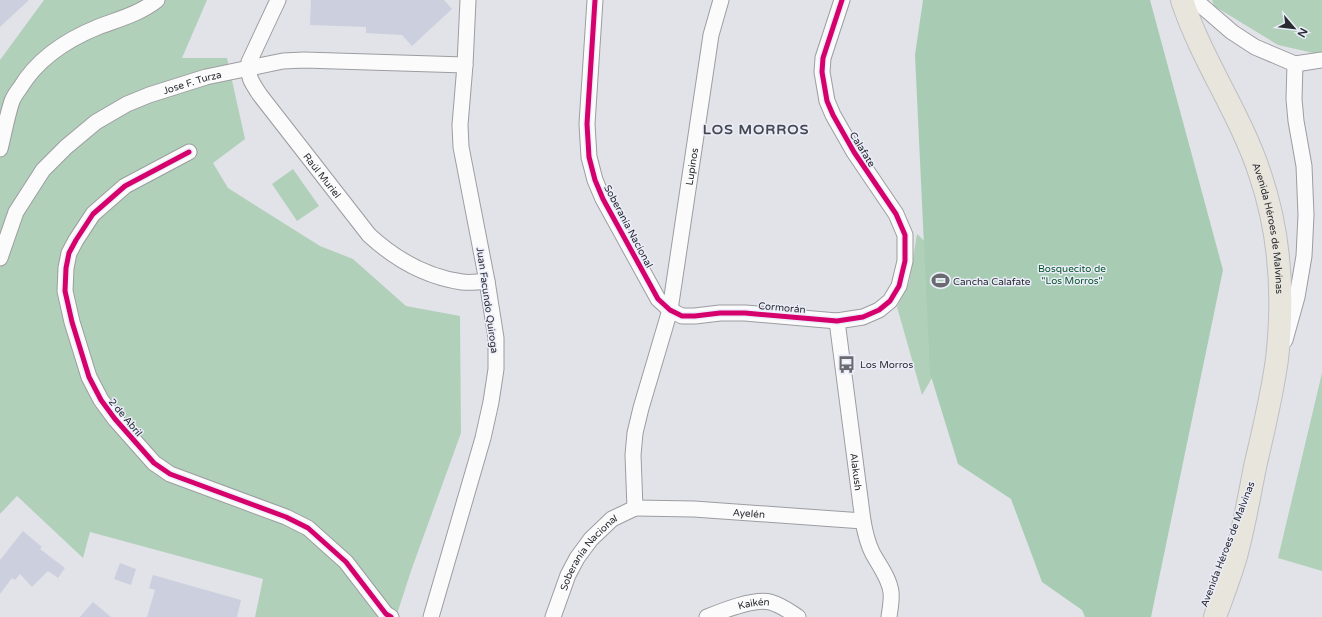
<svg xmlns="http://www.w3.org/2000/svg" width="1322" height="617" font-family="'Varela Round',sans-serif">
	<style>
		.green { fill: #b1d0ba }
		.forest { fill: #a8ccb3 }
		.building { fill: #cccfde }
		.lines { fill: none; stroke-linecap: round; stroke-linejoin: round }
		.minor-casing { stroke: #9c9da1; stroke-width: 17 }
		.highway-casing { stroke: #bebec2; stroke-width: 24 }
		.minor { stroke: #fbfbfc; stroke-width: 15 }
		.highway { stroke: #e8e6dc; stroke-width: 22 }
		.cycleway-casing { stroke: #ebeefa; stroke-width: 8 }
		.cycleway { stroke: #d6006c; stroke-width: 5 }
		.labels { text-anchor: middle; stroke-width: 3; stroke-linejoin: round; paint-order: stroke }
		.street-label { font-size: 10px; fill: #2a2b30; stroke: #ebeefa }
		.park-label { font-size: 10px; fill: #055326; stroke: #ebeefa }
		.poi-label { font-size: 10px; fill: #2a2b30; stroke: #ebeefa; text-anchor: start }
		.district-label { font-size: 14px; font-weight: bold; letter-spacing: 1px; fill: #464952; stroke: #ebeefa }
	</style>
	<rect width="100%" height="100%" fill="#e2e3e8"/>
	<path class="green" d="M44,0H207L182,58H227L245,139L213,163L228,188L320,246L353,259L406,306L460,316L461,433L411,571L396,617H255L263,579L90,532L83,558L17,496L0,514V60Z
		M1212,0H1322V55L1278,45L1214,6Z
		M293,169L319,206L297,221L272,184Z
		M917,234L935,251L942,361L922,395L897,307L909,283Z
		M1322,373V571L1278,558Z"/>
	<path class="forest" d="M923,0H1150L1223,270L1151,617H1085L1082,610L1042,582L1011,499L958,464L930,373L915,55Z"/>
	<path class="building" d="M0,0H29L0,27Z
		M311,0H444L452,9L412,46L402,35L366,33V27L310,25Z
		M23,531L42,547L40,549L65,568L58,578L48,571L32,587L20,574L15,580L12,578L0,594V560Z
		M120,563L136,569L131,585L114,579Z
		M153,575L241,600L237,617H147L155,590L149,588Z
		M93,602L111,617H80Z"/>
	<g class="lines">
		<defs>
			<g id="minor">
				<path id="s1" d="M278,0L249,62C247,77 252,83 260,95L369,235C395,259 427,277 462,282C470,283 479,282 487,281"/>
				<path d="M595,0L587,124L589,157L595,180L603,199L658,299L670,310L682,316H695L720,313H745L837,321L863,317L879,310L890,301L899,286L905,261V235L896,214L854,152L833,115L827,101L822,72L823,58L842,0"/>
				<path d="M1195,0L1232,32L1255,47L1295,64L1322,60"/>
				<path d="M0,149C4,133 7,116 12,101C14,96 17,92 20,88C38,58 66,40 98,27C119,19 139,14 157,0"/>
				<path d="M189,152L125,186L93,214L76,240L69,253L66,268L65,291L72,322L89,377L101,400L115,419L154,463L170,474L286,517L308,528L346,562L386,614L391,617"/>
				<path id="s2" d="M0,258L16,212L43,170L66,147L96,122L127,104L149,95L206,77L283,61L304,60L465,65"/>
				<path id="s3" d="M837,321L863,521C865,532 867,542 872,552C878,564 889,577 891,592C892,600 890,609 889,617"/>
				<path d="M1285,340L1297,297L1304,256L1306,215L1304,166L1296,121L1294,99L1295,64"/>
				<path id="s4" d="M635,508L694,509L863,521"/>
				<path d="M431,617L483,438L491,402L496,369V338L487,281L461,147L460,125L465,65L468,0"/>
				<path id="s5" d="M553,617L568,575L577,558L591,539L612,519L635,508L633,455L635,433L641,408L670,310L711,35L721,0"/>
				<path id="s6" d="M707,617C722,611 754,598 770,602C781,605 789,611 798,617"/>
			</g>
			<g id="highway">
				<path id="s7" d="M1182,0C1202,61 1240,113 1260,174C1280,233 1284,298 1277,359C1272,396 1263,432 1255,467C1249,497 1244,527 1236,556C1230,577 1222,597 1215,617"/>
			</g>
		</defs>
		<use href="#minor" class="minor-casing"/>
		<use href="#highway" class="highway-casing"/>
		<use href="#minor" class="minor"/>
		<use href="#highway" class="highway"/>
		<defs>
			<path id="cycleway" d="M595,0L587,124L589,157L595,180L603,199L658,299L670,310L682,316H695L720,313H745L837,321L863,317L879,310L890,301L899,286L905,261V235L896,214L854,152L833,115L827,101L822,72L823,58L842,0
				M189,152L125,186L93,214L76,240L69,253L66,268L65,291L72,322L89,377L101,400L115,419L154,463L170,474L286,517L308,528L346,562L386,614L391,617"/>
		</defs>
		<use href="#cycleway" class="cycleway-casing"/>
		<use href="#cycleway" class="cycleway"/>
	</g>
	<defs>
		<symbol id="stadium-bare" viewBox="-9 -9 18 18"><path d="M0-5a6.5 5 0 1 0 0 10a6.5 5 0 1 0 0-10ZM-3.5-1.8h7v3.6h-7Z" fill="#6a6b70" stroke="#ebeefa" stroke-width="2.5" paint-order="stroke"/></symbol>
		<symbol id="bus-bare" viewBox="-9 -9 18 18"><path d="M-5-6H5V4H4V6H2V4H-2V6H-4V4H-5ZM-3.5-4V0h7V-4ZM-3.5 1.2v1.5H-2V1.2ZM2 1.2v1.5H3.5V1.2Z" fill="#6a6b70" stroke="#ebeefa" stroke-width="2.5" paint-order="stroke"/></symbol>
	</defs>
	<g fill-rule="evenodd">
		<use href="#stadium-bare" x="928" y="268" width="25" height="25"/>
		<use href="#bus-bare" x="834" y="352" width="25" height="25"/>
	</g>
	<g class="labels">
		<g class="street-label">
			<text dy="4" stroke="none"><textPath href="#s2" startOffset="275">Jose F. Turza</textPath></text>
			<text transform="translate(863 149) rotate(58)" y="4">Calafate</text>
			<text dy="4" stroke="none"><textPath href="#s5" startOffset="490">Lupinos</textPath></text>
			<text dy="4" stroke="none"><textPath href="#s1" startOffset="206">Raúl Muriel</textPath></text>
			<text transform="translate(629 226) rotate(62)" y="4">Soberanía Nacional</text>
			<text dy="4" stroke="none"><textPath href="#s7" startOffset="246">Avenida Héroes de Malvinas</textPath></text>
			<text transform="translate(488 300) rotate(82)" y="4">Juan Facundo Quiroga</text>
			<text transform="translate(782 307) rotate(5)" y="4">Cormorán</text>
			<text transform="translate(126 417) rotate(50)" y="4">2 de Abril</text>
			<text dy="4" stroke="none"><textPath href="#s3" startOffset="152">Alakush</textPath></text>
			<text dy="4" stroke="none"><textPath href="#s4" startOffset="114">Ayelén</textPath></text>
			<text transform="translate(1227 544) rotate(-69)" y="4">Avenida Héroes de Malvinas</text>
			<text dy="4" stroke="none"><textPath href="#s5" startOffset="75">Soberanía Nacional</textPath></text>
			<text dy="4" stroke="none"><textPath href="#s6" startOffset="49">Kaikén</textPath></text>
		</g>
		<g class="park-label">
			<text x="1072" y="272">Bosquecito de<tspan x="1072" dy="12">"Los Morros"</tspan></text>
		</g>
		<g class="poi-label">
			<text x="953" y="285">Cancha Calafate</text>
			<text x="860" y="368">Los Morros</text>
		</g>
		<g class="district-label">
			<text x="756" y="134">LOS MORROS</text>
		</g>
	</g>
	<g transform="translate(1294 28) rotate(118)" stroke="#ebeefa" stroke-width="3" paint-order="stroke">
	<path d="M0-3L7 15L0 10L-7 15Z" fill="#2a2b30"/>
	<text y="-6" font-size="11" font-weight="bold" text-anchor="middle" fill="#2a2b30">N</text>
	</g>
</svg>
